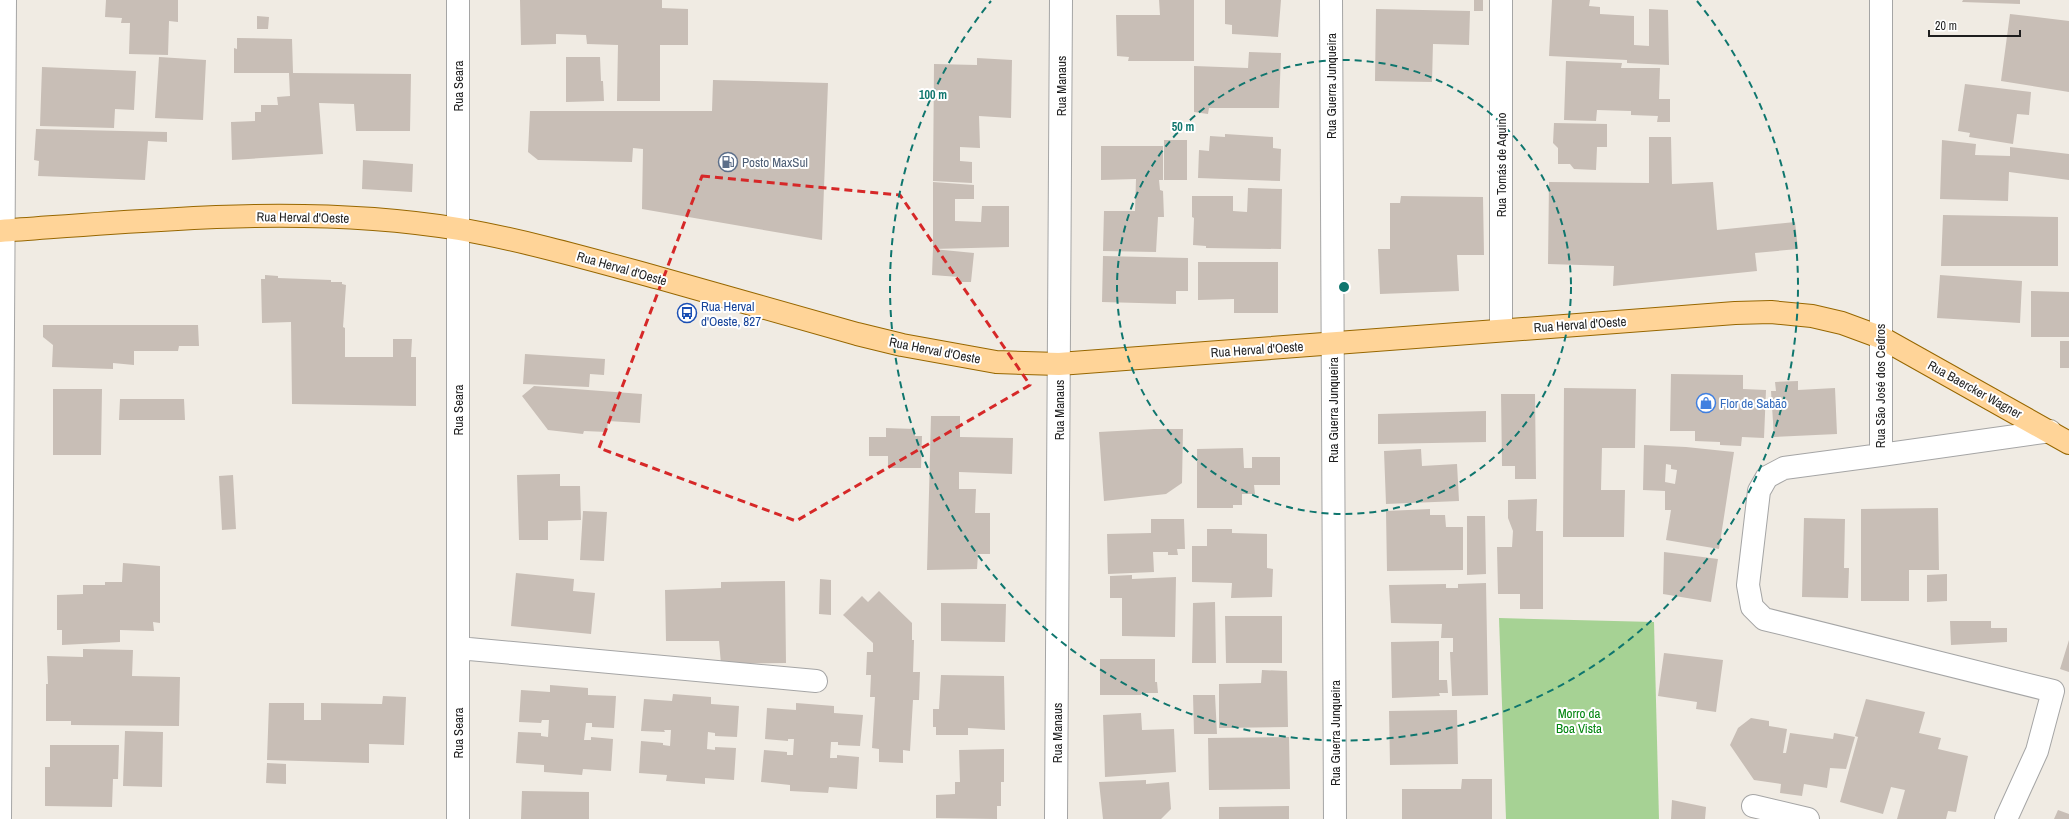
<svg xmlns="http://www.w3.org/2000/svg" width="2069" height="819" font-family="'Archivo Narrow',sans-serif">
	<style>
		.forest { fill: #a6d294 }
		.building { fill: #c8beb6; fill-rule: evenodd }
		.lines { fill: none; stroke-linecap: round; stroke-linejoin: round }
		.minor-casing { stroke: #a5a5a5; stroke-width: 24 }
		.primary-casing { stroke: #976700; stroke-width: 24 }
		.minor { stroke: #fff; stroke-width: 22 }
		.primary { stroke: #ffd498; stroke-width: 22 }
		.marked { fill: none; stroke: #d62828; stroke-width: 3; stroke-dasharray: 8 5; stroke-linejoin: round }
		.ring { fill: none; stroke: #0f766e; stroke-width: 2; stroke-dasharray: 7 5 }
		.labels { text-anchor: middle; stroke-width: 4; stroke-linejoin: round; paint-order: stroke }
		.street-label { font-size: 13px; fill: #1e1e1e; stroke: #fff }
		.service-label { font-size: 13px; fill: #4e5e75; stroke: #fff; text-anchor: start }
		.transit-label { font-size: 13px; fill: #164399; stroke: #fff; text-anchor: start }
		.shop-label { font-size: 13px; fill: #366cbe; stroke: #fff; text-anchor: start }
		.park-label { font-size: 13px; fill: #02850f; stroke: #fff }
		.centre { fill: #0f766e; stroke: #fff; stroke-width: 2 }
		.ring-label { font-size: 12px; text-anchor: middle; font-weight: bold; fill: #0f766e; stroke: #fff; stroke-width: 4; stroke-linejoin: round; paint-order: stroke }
	</style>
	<rect width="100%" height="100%" fill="#f0ebe3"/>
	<path class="forest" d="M1499,618L1654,622L1659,819H1506Z"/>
	<path class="building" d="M106,0H178V22L169,21L168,55L129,54L130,23H121L122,18L105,17Z
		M520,0H662V8L688,9V45H660V101H617L618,45L587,44L586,35L556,34V44L521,45Z
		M1159,0H1194V61H1128L1129,57L1117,56L1116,15H1160Z
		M1225,0H1281L1278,37L1232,34V25L1225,24Z
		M1474,0H1483V11H1474Z
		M1552,0H1590L1589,6L1600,7V14L1634,16V45L1649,46V9L1668,10L1669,65L1627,63V60L1549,56Z
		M1963,0H2020V4L1962,2Z
		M1376,9L1470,11L1469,45L1433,44L1432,82L1375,81Z
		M2010,14L2069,21V92L2001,81Z
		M257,16L269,17L268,29H257Z
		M237,38L292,39L293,73L411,74L410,131H356L354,104L319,103L323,154L232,160L231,122L255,121V112H261V105H278L277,97L290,96L289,73H234V48L237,49Z
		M1249,52L1281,53L1279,108H1209L1208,114L1194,112V66L1248,68Z
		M159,57L206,60L203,120L155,118Z
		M566,57H600L601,81H603L604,101L566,102Z
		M977,58L1012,60L1011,118L979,116L980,148L960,147V161L972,162V183L933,181L934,64L977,65Z
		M1566,61L1622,63L1621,68H1660L1659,99H1670V122H1657L1658,116L1631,115V111L1597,110L1596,121L1564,120Z
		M42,67L136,71L134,110L115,109L114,128L40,126Z
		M713,80L828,83L822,240L642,209L643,149L633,148L632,162L538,160L528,152L530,111H712Z
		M1965,84L2031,92L2029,115L2017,114L2013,144L1969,137L1970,133L1958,131Z
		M1554,123L1607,124V147H1597L1596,170L1574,169L1570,164H1558V148L1553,143Z
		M36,129L167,132V142L148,141L145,180L38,176L39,161L34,160Z
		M1225,134L1273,137V148L1281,149L1280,181L1198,178L1199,150L1209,151L1210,136L1225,137Z
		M1649,137H1671L1672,184L1713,182L1717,230L1795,222L1798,249L1755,253L1757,271L1613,286L1614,266L1548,264L1549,182L1649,183Z
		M1164,140H1187V180H1164Z
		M1942,140L1976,144L1975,155L2010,156V147L2069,154V180L2009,172L2008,201L1940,199Z
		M1101,146H1163V180H1159L1160,190L1163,191L1164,217H1158L1156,252L1103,251L1104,211H1135L1136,179L1101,180Z
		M363,160L413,164L412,192L362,189Z
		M933,182L974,185V199H955V221L981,222L982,206H1009V247L933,249Z
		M1248,188L1282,189L1281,249L1206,248V246L1193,245L1194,218L1192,217V196H1233V211L1247,212Z
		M1401,196L1483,197L1484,255H1457L1459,291L1380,294L1378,249H1390V203H1400Z
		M1943,215L2058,217V266H1941Z
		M933,249L974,253L971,282H959V277L932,275Z
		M1103,256L1188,258V291H1176V304L1102,302Z
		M1198,262H1278V313H1234V299L1198,300Z
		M265,275L278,276V278L331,280V282H342V284L346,285L343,327L345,328V357H393V339H412L411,357H416V406L292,404L291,322L262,323L261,279H265Z
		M1940,275L2022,281L2020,323L1937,318Z
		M2031,291L2069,292V337H2031Z
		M43,325H198L199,346H179L178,351H134V365L113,363V369L52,367L53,345L43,337Z
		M2060,341H2069V368H2060Z
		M525,354L605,359L604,375L590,374L589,387L523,384Z
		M1671,374L1743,375V389L1766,390L1764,438L1742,437L1741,446L1720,445V442L1695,441V431H1670Z
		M1798,381V390L1835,388L1837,434L1774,437L1771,391H1776L1775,382Z
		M534,386L642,394L640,423L608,421L607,432L584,431L583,434L548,430L522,396Z
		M1564,388L1636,389L1635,448H1602L1601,490H1625L1624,537H1563Z
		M53,389H102L101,455H53Z
		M1501,394H1535L1536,479H1515V466H1502Z
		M120,399H184L185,420H119Z
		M1486,411V442L1378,444V414Z
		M931,416H960V437L1013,438L1012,474L959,472V489H976L975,513H990V554H978L977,569L927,570Z
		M886,428L915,429V436H922L921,468H888V456H869V437H886Z
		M1154,429H1183L1182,483L1166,494L1104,501L1099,432Z
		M1644,445L1686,447L1734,452L1719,549L1666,540L1671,510H1665V491L1643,490ZM1666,464L1671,465V469L1677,470L1675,484L1665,482Z
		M1243,448L1244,468H1252V457H1280V485H1254L1255,494H1242V505H1233V508H1197V449Z
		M1421,449L1422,466L1457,464L1459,501L1386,504L1384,451Z
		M560,474V486H580L581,520L548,521V540H519L517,475Z
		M233,475L236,529L222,530L219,476Z
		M1537,499L1536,531H1543V609H1520V594H1498L1497,547H1512L1513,531L1508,518V500Z
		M1938,508L1939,570H1909V601H1861V509Z
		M1430,509V515H1445L1446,527H1463V570L1387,571L1386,511Z
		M583,511L607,512L604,561L580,560Z
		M1467,516H1485L1486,574L1467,575Z
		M1804,518L1845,519L1844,568H1849L1848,598L1802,597Z
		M1151,519H1184L1185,549H1177L1178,555H1168V552H1153L1154,572L1108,574L1107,534L1151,533Z
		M1207,529H1232V533L1267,534V568L1273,569L1272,597L1231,598L1232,583L1192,582V546H1207Z
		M1664,552L1718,559L1711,602L1663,594Z
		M123,563L160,566V623L153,622L154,631L120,630V642L62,645V630H57V595L83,594V585H105V582H122Z
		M516,573L574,579L573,591L595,593L591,634L511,626Z
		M1947,574V601L1927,602V575Z
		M1132,575V579L1176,577L1175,637L1122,636V598H1110V576Z
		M820,579L831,580V615L819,614Z
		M785,581L786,663L721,664L719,641H666L665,590L721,588V582Z
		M1486,583L1488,695L1452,696L1450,652H1453V638H1441L1442,624L1391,623L1389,585L1446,584V588H1458V584Z
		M879,591L912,623V640H914L913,672H920L919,700H913L910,751L903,750V763L879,762V749L872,748L875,697H870L871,675H866L867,652H873V643L843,615L862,596L868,602Z
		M1215,602L1216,663H1192L1193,603Z
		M941,603L1006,604L1005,642L941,641Z
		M1225,616H1282V663H1226Z
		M1950,621H1991V628H2007V642L1951,645Z
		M2069,640V672L2060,669Z
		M1439,641V680H1447L1448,693H1439L1440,696L1392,698L1391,642Z
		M83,649L133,650L132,676L180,677L179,726L71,725V721H46V684H48L47,656L83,657Z
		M1664,653L1723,660L1716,712L1696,709L1697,702L1658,696Z
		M1100,659H1155V682H1157L1158,693H1141V695H1100Z
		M1262,670L1287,671L1288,727L1219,728V684L1261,683Z
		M941,675L1004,676L1005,730L968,728V735H936V727H933V709H939Z
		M550,685L588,688V695L616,696L614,728L592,727V723H586L584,740H591V737L613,739L611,771L583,769L582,775L544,772V765L516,763L518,732L541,733V736L548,737L549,720H542L541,723L519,722L521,690L550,692Z
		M673,694L711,697V704L739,706L737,737L715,736V733L708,732L707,749L715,750V747L736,748L734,780L705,778V784L666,781L667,775L639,773L641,741L663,743V745L670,746L671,730H664L665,732L641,731L644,699L672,701Z
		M1193,695H1215L1217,734H1194Z
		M383,696L406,697L404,745L369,744V763L267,760L269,703H304V720H321V703L382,704Z
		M1866,699L1925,712L1919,733L1941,738L1938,749L1968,756L1956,812L1948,811L1946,819H1897L1905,790L1891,787L1883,814L1840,802L1858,737L1855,736Z
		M796,703L834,706V713L863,715L860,746L838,745V742H831L830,758H837V755L859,757L857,789L829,787L828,793L790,791V785L761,782L764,750L787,752V755H793L794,739H788V741L765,739L767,708L796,710Z
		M1457,710L1458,764L1390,765L1389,711Z
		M1141,713L1142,730L1174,729L1176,772L1105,777L1103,715Z
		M1751,718L1769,721V726L1787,729L1783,753H1786L1790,733L1833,739L1834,733L1855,737L1846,769L1830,768L1827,788L1804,784L1802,796L1780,793L1781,784L1754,780L1730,745L1738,728Z
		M125,731L163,732L162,787L123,786Z
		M1289,737L1290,789L1209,790L1208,738Z
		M50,745H119L118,779H113L112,807L45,806V767H50Z
		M1004,749V782H1001V806H997V819L936,818V795L955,794V782H960L959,750Z
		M267,763L286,764V784L266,783Z
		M1462,779H1492V819H1402V789H1461Z
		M1146,780V784L1169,782L1171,809L1161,819H1103L1099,782Z
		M522,791L589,792V819H521Z
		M1672,800L1706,807L1705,819H1671Z
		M1289,806V819H1219V807Z
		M2058,810L2069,814V819H2054Z"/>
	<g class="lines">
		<defs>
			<path id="minor" d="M458,0V819
				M1331,0L1335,819
				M1501,0V330
				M1881,0V455L1784,468L1767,477L1759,491L1748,585L1752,607L1764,619L2053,691L2037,751L2006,819
				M1881,455L2050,431
				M458,648L816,681
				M1753,806L1808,819
				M0,819L5,0
				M1056,819L1061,0"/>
			<path id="primary" d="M0,231C153,220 307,204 459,229C527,241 593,260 659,278C725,297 791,315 857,334L902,345L996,362L1059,364L1735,313L1771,312L1812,316L1842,323L1880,337L2069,443"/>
		</defs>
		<use href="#minor" class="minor-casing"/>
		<use href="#primary" class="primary-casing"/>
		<use href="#minor" class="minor"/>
		<use href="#primary" class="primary"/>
	</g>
	<path class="marked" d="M702,176L900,195L1030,385L796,521L599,448Z"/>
	<g class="ring">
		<circle cx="1344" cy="287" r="227"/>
		<path d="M1697 1A454 454 0 1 1 991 1"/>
	</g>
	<defs>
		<symbol id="fuel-ring" viewBox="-11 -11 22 22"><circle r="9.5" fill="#fff" stroke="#5c6f8a" stroke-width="1.5"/><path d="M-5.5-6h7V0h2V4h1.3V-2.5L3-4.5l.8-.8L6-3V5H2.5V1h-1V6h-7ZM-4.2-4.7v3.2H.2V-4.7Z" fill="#5c6f8a"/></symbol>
		<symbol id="bus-ring" viewBox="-11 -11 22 22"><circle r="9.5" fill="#fff" stroke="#1a4fb4" stroke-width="1.5"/><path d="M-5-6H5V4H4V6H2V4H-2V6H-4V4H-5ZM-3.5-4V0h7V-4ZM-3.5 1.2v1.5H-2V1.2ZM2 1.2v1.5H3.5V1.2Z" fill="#1a4fb4"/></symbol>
		<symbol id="shop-ring" viewBox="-11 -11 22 22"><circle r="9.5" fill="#fff" stroke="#3f7fe0" stroke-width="1.5"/><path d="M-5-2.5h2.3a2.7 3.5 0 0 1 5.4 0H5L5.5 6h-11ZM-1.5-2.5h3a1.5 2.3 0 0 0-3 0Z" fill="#3f7fe0"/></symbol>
	</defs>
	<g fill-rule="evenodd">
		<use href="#fuel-ring" x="717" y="151" width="22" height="22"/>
		<use href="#bus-ring" x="676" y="302" width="22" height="22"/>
		<use href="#shop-ring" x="1695" y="392" width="22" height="22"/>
	</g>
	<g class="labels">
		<g class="street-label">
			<text transform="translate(458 86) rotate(-90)" y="5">Rua Seara</text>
			<text transform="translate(1061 86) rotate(-90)" y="5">Rua Manaus</text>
			<text transform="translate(1331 86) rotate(-90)" y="5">Rua Guerra Junqueira</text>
			<text transform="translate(1501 165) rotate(-90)" y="5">Rua Tomás de Aquino</text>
			<text transform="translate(303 217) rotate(1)" y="5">Rua Herval d'Oeste</text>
			<text transform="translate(622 268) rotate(16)" y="5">Rua Herval d'Oeste</text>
			<text transform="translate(1580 324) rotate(-4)" y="5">Rua Herval d'Oeste</text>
			<text transform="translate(1257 349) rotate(-4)" y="5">Rua Herval d'Oeste</text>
			<text transform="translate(935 350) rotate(11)" y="5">Rua Herval d'Oeste</text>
			<text transform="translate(1880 386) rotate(-90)" y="5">Rua São José dos Cedros</text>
			<text transform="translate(1975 389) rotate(29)" y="5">Rua Baercker Wagner</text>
			<text transform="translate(458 410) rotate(-90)" y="5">Rua Seara</text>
			<text transform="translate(1059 410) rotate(-90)" y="5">Rua Manaus</text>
			<text transform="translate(1333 410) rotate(-90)" y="5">Rua Guerra Junqueira</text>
			<text transform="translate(458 733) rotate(-90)" y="5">Rua Seara</text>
			<text transform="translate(1057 733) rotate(-90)" y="5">Rua Manaus</text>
			<text transform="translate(1335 733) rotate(-90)" y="5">Rua Guerra Junqueira</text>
		</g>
		<g class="service-label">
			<text x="742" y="167">Posto MaxSul</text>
		</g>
		<g class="transit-label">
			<text x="701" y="311">Rua Herval<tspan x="701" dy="15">d'Oeste, 827</tspan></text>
		</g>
		<g class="shop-label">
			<text x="1720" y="408">Flor de Sabão</text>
		</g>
		<g class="park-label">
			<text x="1579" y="718">Morro da<tspan x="1579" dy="15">Boa Vista</tspan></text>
		</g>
	</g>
	<circle cx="1344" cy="287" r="6" class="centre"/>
	<g class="ring-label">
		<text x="933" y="99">100 m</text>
		<text x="1183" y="131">50 m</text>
	</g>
	<path d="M1929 30v6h91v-6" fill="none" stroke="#1e1e1e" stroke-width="2"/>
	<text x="1935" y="30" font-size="12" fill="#1e1e1e" stroke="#ffffff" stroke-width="3" paint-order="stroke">20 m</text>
</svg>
